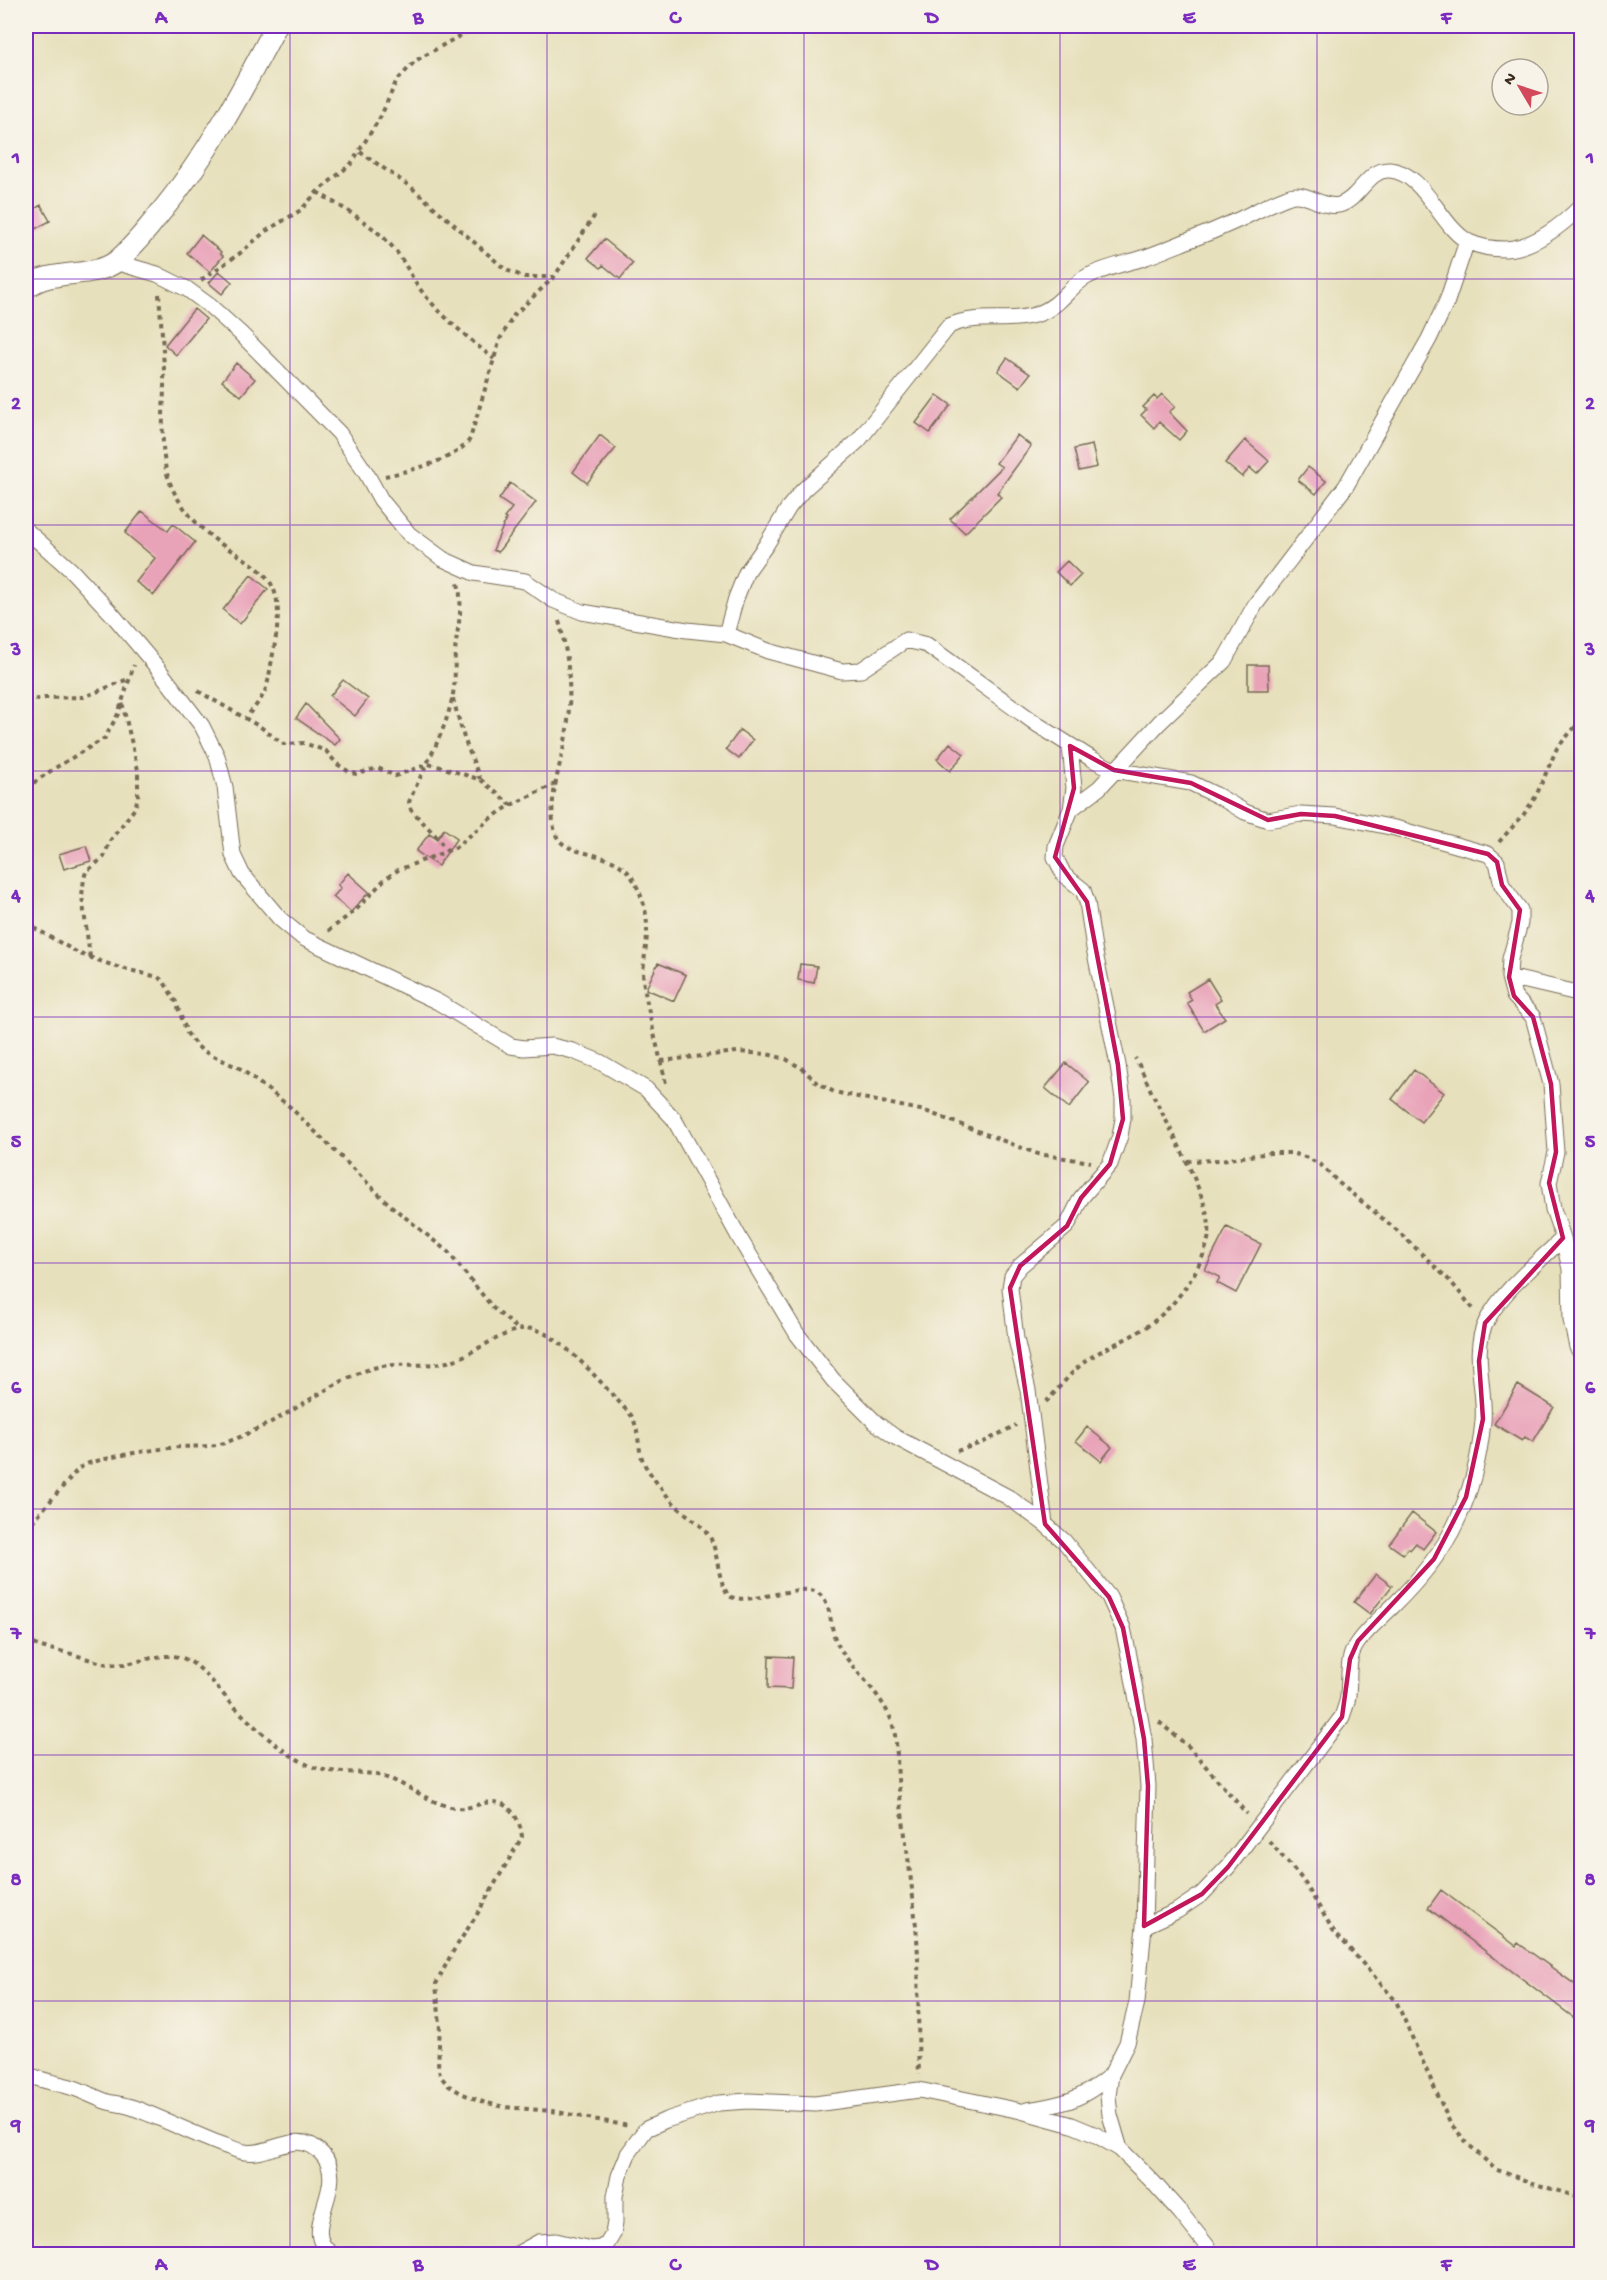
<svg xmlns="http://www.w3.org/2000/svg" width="1607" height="2280" font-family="'Gochi Hand',sans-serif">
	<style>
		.building { fill: #e9a3b9 }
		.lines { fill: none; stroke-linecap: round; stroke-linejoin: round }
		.street-casing { stroke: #776a55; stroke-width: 17 }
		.secondary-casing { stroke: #776a55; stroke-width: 23 }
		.path { stroke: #776a55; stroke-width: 4; stroke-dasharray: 4.5 4.5; stroke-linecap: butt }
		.street { stroke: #fff; stroke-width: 15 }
		.secondary { stroke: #fff; stroke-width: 21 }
		.marked { fill: none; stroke: #c2185b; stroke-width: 4.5; stroke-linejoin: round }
		.grid { fill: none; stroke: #7b2cbf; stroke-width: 1.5; stroke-opacity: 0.55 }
		.neatline { fill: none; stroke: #7b2cbf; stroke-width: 2 }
		.grid-label { font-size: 20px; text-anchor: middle; font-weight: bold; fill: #7b2cbf }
	</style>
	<rect width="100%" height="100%" fill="#f7f3e8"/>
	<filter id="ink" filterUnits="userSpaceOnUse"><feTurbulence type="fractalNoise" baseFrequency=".0167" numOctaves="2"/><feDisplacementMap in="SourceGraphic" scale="12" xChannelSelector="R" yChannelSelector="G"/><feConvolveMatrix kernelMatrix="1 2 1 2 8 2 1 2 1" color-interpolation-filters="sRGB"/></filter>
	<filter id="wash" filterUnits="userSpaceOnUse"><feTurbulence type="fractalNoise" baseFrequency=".008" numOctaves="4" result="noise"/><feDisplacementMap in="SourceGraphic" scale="24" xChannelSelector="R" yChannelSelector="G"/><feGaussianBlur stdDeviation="1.35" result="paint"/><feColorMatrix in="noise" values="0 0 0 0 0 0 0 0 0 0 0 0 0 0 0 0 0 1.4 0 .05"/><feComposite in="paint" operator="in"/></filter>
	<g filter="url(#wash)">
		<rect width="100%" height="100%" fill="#e7e0bc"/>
		<g id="blocks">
			<path class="building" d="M41,205L50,221L26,234V214Z
				M201,235L221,252L220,253L223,256L210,272L187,253Z
				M604,239L633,263L620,279L603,265L601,268L588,258Z
				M219,271L232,282L222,294L209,283Z
				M194,309L206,319L176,355L165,345Z
				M1007,358L1030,374L1020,387L998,371Z
				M236,363L255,379L241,396L222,381Z
				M1162,394L1175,407L1169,412L1187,431L1179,440L1159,422L1154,428L1141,415L1146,410L1143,407L1154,396L1157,399Z
				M937,395L951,405L930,433L916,423Z
				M600,435L616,448L587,483L573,472Z
				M1017,435L1031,446L997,493L1001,497L965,533L950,519L1002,467L996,463Z
				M1245,440L1269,461L1257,474L1250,468L1242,477L1225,463Z
				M1092,445L1097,467L1079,471L1074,449Z
				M1308,467L1326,481L1316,494L1298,480Z
				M510,483L536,502L498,552L493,550L506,519L504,518L512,508L499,499Z
				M142,511L168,531L173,524L195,542L154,595L136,582L155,558L125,533Z
				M1067,561L1081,575L1070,586L1056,572Z
				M251,575L268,589L240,624L223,610Z
				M1248,665H1268L1269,690H1248Z
				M343,680L368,699L355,716L330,696Z
				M306,704L340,739L335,745L296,718Z
				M740,730L753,740L739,759L726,749Z
				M950,743L964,754L950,771L937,759Z
				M444,829L457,838L438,866L416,851L429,834L437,839Z
				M86,846L91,861L64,869L59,854Z
				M348,873L369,892L351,912L333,897L341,888L338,885Z
				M658,963L686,975L674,1001L646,989Z
				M800,964L817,966L814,983L798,980Z
				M1208,979L1221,1000L1215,1004L1225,1018L1204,1031L1187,1003L1192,1000L1187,992Z
				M1066,1063L1089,1082L1069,1108L1045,1088Z
				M1414,1070L1444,1093L1421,1122L1392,1099Z
				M1227,1227L1261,1244L1236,1293L1217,1283L1220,1277L1205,1270Z
				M1518,1385L1554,1407L1533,1442L1525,1437L1522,1441L1494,1424Z
				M1087,1427L1112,1447L1101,1461L1076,1441Z
				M1412,1513L1436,1532L1423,1549L1416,1543L1410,1550L1408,1548L1403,1554L1389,1544Z
				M1376,1574L1392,1586L1370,1614L1354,1602Z
				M769,1656L793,1657L791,1689L768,1688Z
				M1441,1890L1516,1946L1518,1943L1581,1989V2023L1428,1908Z"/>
		</g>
	</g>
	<g filter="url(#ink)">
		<use href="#blocks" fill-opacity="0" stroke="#776a55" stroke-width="1.5"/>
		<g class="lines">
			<defs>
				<path id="street" d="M115,262L157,274L187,289L210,306L240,333L339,433L366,473L381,500L409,534L443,559L474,573L525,581L553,600L582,612L687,630L726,634L768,651L842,671L861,670L906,640L927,645L1038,725L1092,759L1114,770L1191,783L1218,796L1245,812L1268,820L1301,814L1335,816L1395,828L1488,854L1497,862L1502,885L1520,910V923L1510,959L1509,977L1514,996L1533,1017L1551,1084L1556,1152L1549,1183L1553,1209L1563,1238L1570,1269L1571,1320L1577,1347L1582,1355
					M26,530L71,570L112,614L156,666L202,726L217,756L225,787L233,855L242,874L280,919L303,938L438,1002L511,1046L524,1048L552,1046L573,1051L600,1062L646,1089L674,1119L740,1239L797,1334L833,1380L876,1423L895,1437L1008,1497L1045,1524L1064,1541L1109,1597L1123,1628L1129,1656L1144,1739L1148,1786L1144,1926L1137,2002L1127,2043L1111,2075L1108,2096L1110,2115L1120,2149
					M726,634L736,598L746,573L766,545L789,507L803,490L858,441L949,326C977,313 1009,324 1038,314C1062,305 1070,285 1088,276C1105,268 1123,264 1140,259C1156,254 1172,247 1187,241C1204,235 1221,228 1238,220C1254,213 1270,203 1287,197C1306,189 1320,209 1339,205C1359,200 1368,168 1390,170C1425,173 1440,227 1469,242C1480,247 1492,249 1505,249C1533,248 1563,225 1582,205
					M1071,809L1099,788L1159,723L1224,661L1255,605L1346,486L1429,339L1447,301L1467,241
					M1509,977L1582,994
					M1045,1524L1028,1390L1016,1339L1010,1288L1012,1276L1020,1266L1067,1226L1081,1198L1110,1164L1120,1136L1123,1119V1099L1118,1065L1094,948L1087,902L1083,890L1064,875L1055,857L1056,846L1071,809L1074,788L1070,746
					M1144,1926L1177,1911L1202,1894L1228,1867L1342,1717C1344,1710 1348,1702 1348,1695C1350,1676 1346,1658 1358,1642C1367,1629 1382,1617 1393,1606C1417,1582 1442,1553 1456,1523C1471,1492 1480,1454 1483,1421C1486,1389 1471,1352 1486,1322C1503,1289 1538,1263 1563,1238
					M26,2074C41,2081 58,2083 74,2088C85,2092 96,2098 108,2102C117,2104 126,2105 134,2108C164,2119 193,2134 223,2145C230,2147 237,2151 245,2152C271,2157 297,2126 322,2154C351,2186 296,2230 332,2254
					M1027,2110C1065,2104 1081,2100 1111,2075
					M517,2254L539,2242L556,2241L591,2249L600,2248L607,2244L613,2234L615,2222V2196L619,2176L628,2154L646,2129L666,2120L719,2103L749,2101L815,2104L919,2090L1021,2111L1072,2125L1096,2135L1120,2149L1152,2181L1180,2212L1207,2246L1211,2254"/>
				<path id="secondary" d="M26,288C52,267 92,280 117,261C132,248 145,232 157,217C206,158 241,93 276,26"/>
			</defs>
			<use href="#street" class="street-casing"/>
			<use href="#secondary" class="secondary-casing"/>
			<path class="path" d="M360,152L411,187L506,270L525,277H554
				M317,192C344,209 375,225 395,250C405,262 411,277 420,289C441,316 468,338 494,359
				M201,280L239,254L266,231L301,210L317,192L351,164L381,116L396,82L415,61L477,26
				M159,294C161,320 163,345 164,371C165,405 158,449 169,480C176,501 195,524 213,538C232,554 265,565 274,590C281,608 277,631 274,649C266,686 272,689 245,718
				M385,476C409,471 457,460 470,439L500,339L514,315L554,277L595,215
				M559,621C569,657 572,691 567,729C563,760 546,801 555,832C563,861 614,846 633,879C648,906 649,925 645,954C644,964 642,975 644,986C649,1018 659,1051 666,1084
				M198,691L262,728L283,744L304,743L326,751L337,764L351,773L357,774L378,768L395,776L428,764L441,767L481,780L511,805
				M453,699L464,738L480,779
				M26,701L45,698L84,697L128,679
				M26,788L55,768L105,738L118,714L134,665
				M1499,842L1524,814L1536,796L1557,748L1582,719
				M448,852L435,835L411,810L409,802C424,766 446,733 453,694C456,678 454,667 455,652C457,627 464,610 458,583
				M26,923L80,954L117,967L158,977L164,982L176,1002L187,1033L195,1044L203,1051L241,1069L289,1106L390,1205L448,1252L493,1308L518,1329
				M328,931L356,910L384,880L398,870L455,848L491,818L511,805L555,784
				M90,957L82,896L84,878L86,872L104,857L110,841L135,808L138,797V770L122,702
				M661,1061L737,1052L767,1054L786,1059L803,1069L816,1082L834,1092L925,1111L1038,1154L1091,1162
				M1187,1161L1221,1160L1270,1153H1292L1308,1158L1322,1166L1339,1183L1399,1232L1451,1282L1475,1311
				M1046,1402C1059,1388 1072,1371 1087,1360C1108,1345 1134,1338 1154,1321C1178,1303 1205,1264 1209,1234C1213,1205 1169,1127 1155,1099C1148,1086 1143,1071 1135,1058
				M957,1451L984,1442L1016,1425
				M26,1529L79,1468L89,1463C115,1456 142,1451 169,1448C189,1445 208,1449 227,1442C254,1432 280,1418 304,1403C326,1390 348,1376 373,1368C399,1361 428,1369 454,1360C475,1353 512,1324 533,1329C564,1336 608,1391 631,1415C641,1431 636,1451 646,1467C655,1481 666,1496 678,1507C689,1518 704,1525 711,1539C719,1557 717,1580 729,1596C750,1607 802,1581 818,1593C833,1604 829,1628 837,1643C851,1670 877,1688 890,1717C899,1738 896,1766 899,1789C905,1838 913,1888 917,1938C920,1983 917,2029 919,2074
				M26,1639C39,1649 53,1649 68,1653C88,1658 105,1667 126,1664C142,1661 162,1653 179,1657C200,1662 216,1687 230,1702C252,1725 292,1764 324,1770C345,1774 366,1770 387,1778C411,1786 433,1806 458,1808C475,1810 489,1795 506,1806C516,1813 521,1826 522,1837L476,1916L452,1953L436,1984L440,2024L438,2067L441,2077L449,2086L463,2094L483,2102L504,2107L552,2111L629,2126
				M1159,1722L1189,1747L1247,1814
				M1269,1841L1303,1880L1333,1930L1396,2001L1450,2123L1469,2145L1495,2169L1532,2183L1582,2198"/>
			<use href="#street" class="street"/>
			<use href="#secondary" class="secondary"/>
		</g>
	</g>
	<path class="marked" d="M1070,746L1114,770L1191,783L1268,820L1301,814L1335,816L1488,854L1497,862L1502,885L1520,910L1509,977L1514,996L1533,1017L1551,1084L1556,1152L1549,1183L1563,1238L1485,1323L1479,1361L1483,1419L1466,1497L1434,1559L1358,1641L1350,1659L1342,1717L1228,1867L1202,1894L1144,1926L1148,1786L1144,1739L1123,1628L1109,1597L1045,1524L1010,1288L1020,1266L1067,1226L1081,1198L1110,1164L1123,1119L1118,1065L1087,902L1055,857L1074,788Z"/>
	<path class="grid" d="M290,26V2254M547,26V2254M804,26V2254M1060,26V2254M1317,26V2254M26,279H1582M26,525H1582M26,771H1582M26,1017H1582M26,1263H1582M26,1509H1582M26,1755H1582M26,2001H1582"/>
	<rect width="1607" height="2280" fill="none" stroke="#f7f3e8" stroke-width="66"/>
	<g transform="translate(1520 87) rotate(309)"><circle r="28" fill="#f7f3e8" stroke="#aca397" stroke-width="1.5"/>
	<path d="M0-4.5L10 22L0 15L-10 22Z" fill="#d1495b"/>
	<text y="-9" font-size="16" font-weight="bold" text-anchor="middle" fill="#3b2a1e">N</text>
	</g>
	<rect x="33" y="33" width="1541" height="2214" class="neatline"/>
	<g class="grid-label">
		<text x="161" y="23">A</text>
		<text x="418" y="23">B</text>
		<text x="675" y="23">C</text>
		<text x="932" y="23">D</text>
		<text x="1189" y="23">E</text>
		<text x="1446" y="23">F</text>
		<text x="16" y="163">1</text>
		<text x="1590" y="163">1</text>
		<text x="16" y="409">2</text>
		<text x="1590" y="409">2</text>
		<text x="16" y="655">3</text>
		<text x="1590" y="655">3</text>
		<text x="16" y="901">4</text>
		<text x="1590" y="901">4</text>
		<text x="16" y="1147">5</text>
		<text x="1590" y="1147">5</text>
		<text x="16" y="1393">6</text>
		<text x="1590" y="1393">6</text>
		<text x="16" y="1639">7</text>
		<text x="1590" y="1639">7</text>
		<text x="16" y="1885">8</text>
		<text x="1590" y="1885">8</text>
		<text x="16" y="2131">9</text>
		<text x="1590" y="2131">9</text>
		<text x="161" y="2270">A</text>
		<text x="418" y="2270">B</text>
		<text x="675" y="2270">C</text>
		<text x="932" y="2270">D</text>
		<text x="1189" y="2270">E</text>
		<text x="1446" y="2270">F</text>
	</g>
</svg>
